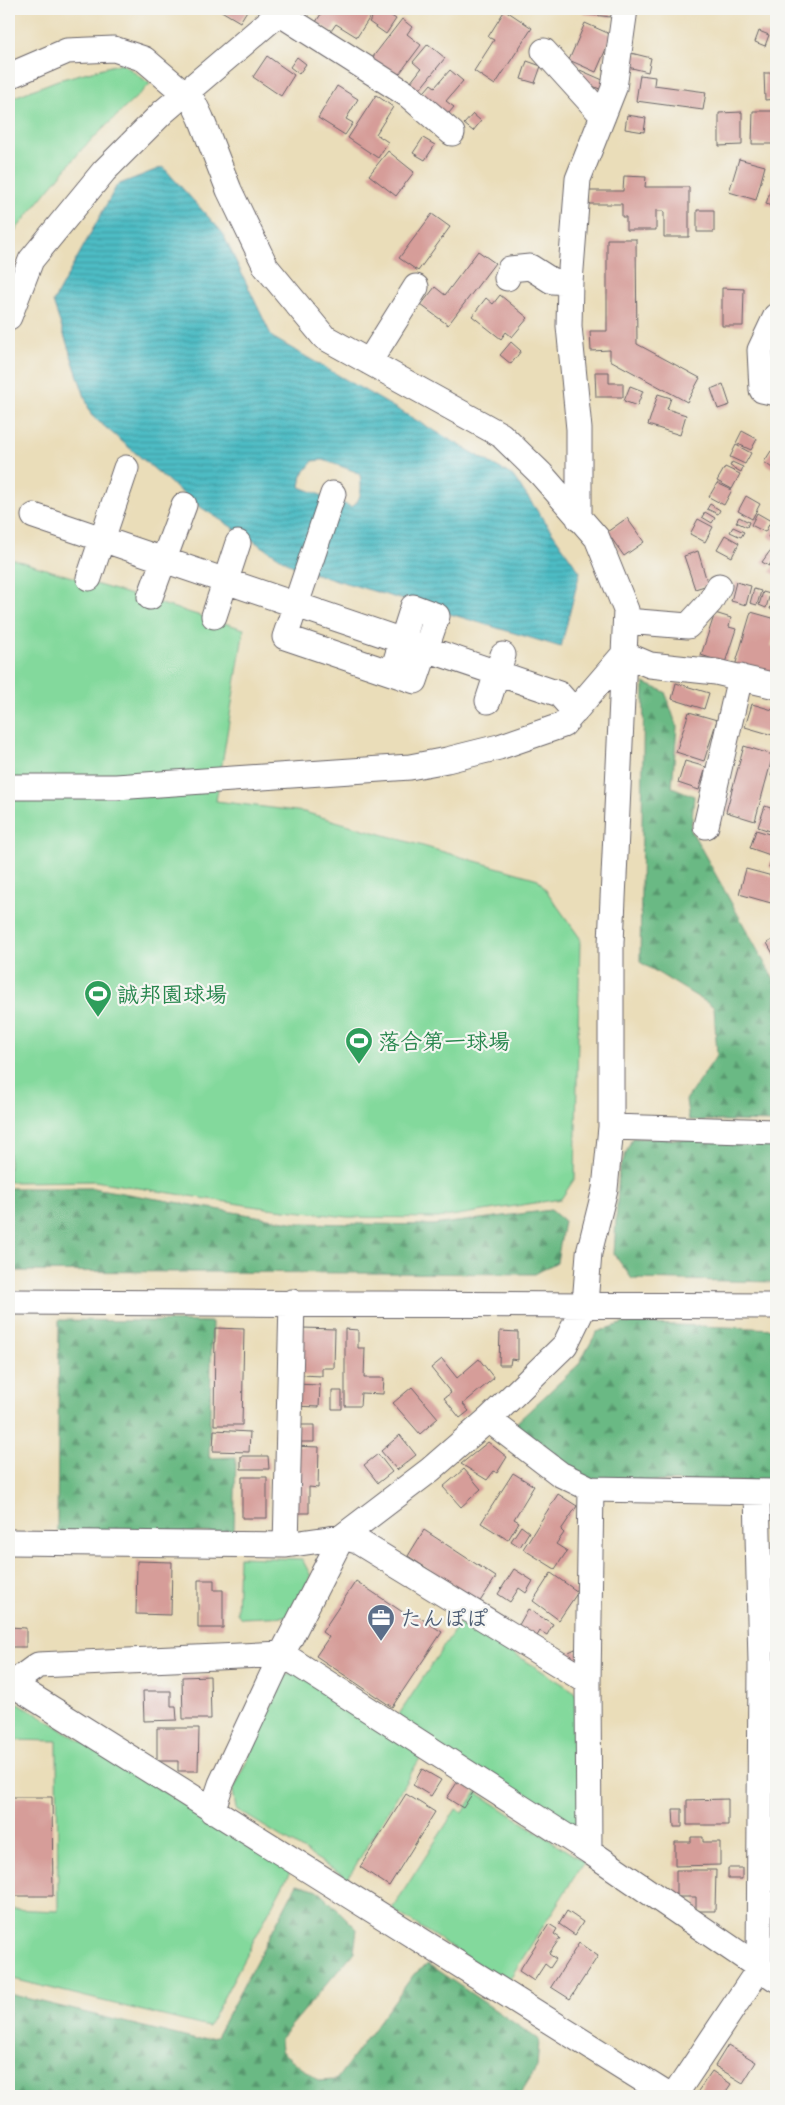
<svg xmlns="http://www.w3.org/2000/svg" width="785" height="2105" font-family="'Indie Flower','Klee One',sans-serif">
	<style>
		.green { fill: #83d99c; stroke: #527e6c }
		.forest { fill: url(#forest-firs); stroke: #466e60 }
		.water { fill: url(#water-rules); stroke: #386f80; fill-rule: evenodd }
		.building { fill: #d69d99 }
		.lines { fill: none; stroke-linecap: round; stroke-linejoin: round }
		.minor-casing { stroke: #686367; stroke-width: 27 }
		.minor { stroke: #fff; stroke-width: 25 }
		.labels { text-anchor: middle; stroke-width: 4.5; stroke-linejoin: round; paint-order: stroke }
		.leisure-label { font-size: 22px; font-weight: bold; fill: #27864d; stroke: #f6f6f2; text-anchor: start }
		.service-label { font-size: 22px; font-weight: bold; fill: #4e5e75; stroke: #f6f6f2; text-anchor: start }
	</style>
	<defs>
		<pattern id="forest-firs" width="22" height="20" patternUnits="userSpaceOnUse" patternTransform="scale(1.25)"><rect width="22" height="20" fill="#6ab984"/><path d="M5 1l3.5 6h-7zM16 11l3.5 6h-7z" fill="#57966d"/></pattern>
		<pattern id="water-rules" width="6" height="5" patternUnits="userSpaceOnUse" patternTransform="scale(1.25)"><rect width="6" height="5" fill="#4dbcc4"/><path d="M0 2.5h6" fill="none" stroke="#4098a0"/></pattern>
	</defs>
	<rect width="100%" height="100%" fill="#f6f6f2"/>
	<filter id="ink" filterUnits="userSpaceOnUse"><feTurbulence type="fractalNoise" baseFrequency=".02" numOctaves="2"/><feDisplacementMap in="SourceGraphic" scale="10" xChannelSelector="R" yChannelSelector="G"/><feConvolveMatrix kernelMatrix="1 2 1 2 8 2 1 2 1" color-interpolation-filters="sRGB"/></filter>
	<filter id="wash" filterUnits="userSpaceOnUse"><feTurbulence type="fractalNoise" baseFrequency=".0096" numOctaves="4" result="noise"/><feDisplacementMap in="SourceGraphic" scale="20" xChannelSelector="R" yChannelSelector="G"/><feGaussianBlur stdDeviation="1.12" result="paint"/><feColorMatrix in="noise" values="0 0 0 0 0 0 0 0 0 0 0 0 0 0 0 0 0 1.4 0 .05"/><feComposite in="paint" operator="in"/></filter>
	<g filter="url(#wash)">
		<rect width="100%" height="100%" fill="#eaddb9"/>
		<path class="green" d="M122,63L150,84L82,149L9,238V99L58,80Z
			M9,558L244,629L216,801L304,812L538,879L580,938L575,1178L561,1199L438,1218L348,1217L258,1207L95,1181L9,1182Z
			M239,1557L302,1559L311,1576L291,1616L241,1618L237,1613Z
			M461,1620L572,1690L586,1706L582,1820L567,1829L396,1719Z
			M300,1670L422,1755L348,1878L236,1809L233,1791L286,1675Z
			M776,1676V1955L773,1953L772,1683Z
			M9,1697L291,1870L208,2027L9,1978V1909L58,1911L57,1741L9,1740Z
			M476,1792L584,1862L507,1983L392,1909L456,1809L463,1813Z"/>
		<path class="forest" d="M644,683L665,692L677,727L672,787L694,796L691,830L774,980L776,981V1122L689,1120L686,1100L717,1055L714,1007L640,962Z
			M632,1138L776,1142V1282L632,1279L614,1254L619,1171Z
			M9,1188H93L297,1223L433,1225L551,1210L564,1221L557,1262L535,1274L9,1271Z
			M59,1320L212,1322L209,1458L236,1457L234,1533L57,1531Z
			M624,1323L776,1329V1482L592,1481L512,1427L578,1365L597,1332Z
			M297,1884L318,1890L357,1929L354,1952L280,2039L281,2051L318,2081L336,2080L414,1974L428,1964L539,2040L537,2067L519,2096H9V1994L197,2040L216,2037Z"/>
		<path class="water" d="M163,167L222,232L272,337L513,476L580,572L561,647L296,568L194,503L91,415L53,302L117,185ZM323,460L354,471L360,475C362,488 362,499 352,507L300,487L302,475L313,461Z"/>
		<g id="blocks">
			<path class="building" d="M218,9H248L240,22Z
				M324,9H356L370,17L357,37L336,24L331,31L316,22Z
				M378,9H381L396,19L386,34L369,22Z
				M584,9H613L611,17L583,14Z
				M505,10L532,28L495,85L474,71L494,40L488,37Z
				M402,19L412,27L407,34L421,45L394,81L369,62Z
				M585,23L612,35L596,72L569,60Z
				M759,31L769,35L765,46L755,42Z
				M428,44L445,58L416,94L407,87L421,69L413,62Z
				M631,53L651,58L648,72L628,67Z
				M267,56L294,75L281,96L253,77Z
				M297,57L306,64L299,74L290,67Z
				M527,61L541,66L535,83L521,79Z
				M450,70L463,81L446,101L454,107L444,119L419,98L431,84L435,87Z
				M580,70L605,81L602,90L576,79Z
				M764,73H776V99L765,100Z
				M640,75L655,77L654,85L706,92L703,110L636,101Z
				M337,86L358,99L346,119L353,123L345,135L318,118Z
				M376,95L393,107L376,134L388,142L378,158L348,138Z
				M753,111H776V144H752Z
				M742,112V145L719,146V113Z
				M473,114L481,121L473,131L464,124Z
				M627,115L646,118L644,132L625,129Z
				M423,138L435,145L425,160L413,153Z
				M388,151L414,172L396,196L369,175Z
				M739,159L765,166L756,200L729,192Z
				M624,176L646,177L645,187H689V237H664V211H656V230H626V217H622V204H589V191H623Z
				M772,185L776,186V207L766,204Z
				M697,210H714V232H697Z
				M432,214L450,227L418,271L399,258Z
				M607,239H636L637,344L700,378L687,402L610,360V350L591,351L590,331H607Z
				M478,251L495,263L448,325L421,305L435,287L445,295Z
				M722,288L744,289L743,326H722Z
				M500,295L528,318L512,337L506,332L501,339L472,316L486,298L493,304Z
				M511,342L521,351L511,364L500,355Z
				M595,372H609V383H623V397H596Z
				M723,384L730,405L718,409L711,389Z
				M630,386L643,391L637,406L624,401Z
				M658,394L671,398L667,409L686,415L680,435L648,425Z
				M742,431L757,439L751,450L736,443Z
				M736,445L751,453L745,464L730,457Z
				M771,451L776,455V471L764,462Z
				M732,462L743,467L741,472L730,466Z
				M725,467L740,474L732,489L717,481Z
				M717,483L732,490L724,505L709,497Z
				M746,496L760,504L752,519L738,511Z
				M710,504L720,510L718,514L707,509Z
				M705,512L715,518L712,523L702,517Z
				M757,513L771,521L765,532L751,525Z
				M739,517L749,522L747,527L736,522Z
				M627,518L644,542L624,556L607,532Z
				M698,519L713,527L705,542L690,534Z
				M776,524V538L775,541L768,537Z
				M733,527L744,532L741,537L730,532Z
				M725,535L739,543L732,557L717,549Z
				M698,551L708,585L695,589L684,556Z
				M770,551L776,554L769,566L762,562Z
				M776,561V575L770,572Z
				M736,582L751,586L746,605L731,601Z
				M754,589L761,591L757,605L750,603Z
				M763,592L770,594L766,608L759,605Z
				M774,595L776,596V610L770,609Z
				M751,612L776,619V629L771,646L776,647V676L735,666Z
				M715,613L731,618L729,627L736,629L725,663L701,655Z
				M676,683L709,693L704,709L672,699Z
				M752,704L776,711V736L745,727Z
				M689,712L717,720L704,761L676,752Z
				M744,746L773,755L755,821L726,812Z
				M776,759V778L771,776Z
				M685,761L706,767L699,790L678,783Z
				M765,806L776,810V833L758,827Z
				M756,830L776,836V869L769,867L773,856L750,848Z
				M746,869L776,877V885L771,903L739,894Z
				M776,938V959L767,943Z
				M215,1328L244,1329L242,1425H214Z
				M302,1328L335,1329L334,1368H322V1376L301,1375Z
				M345,1329L358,1330V1348H365L364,1378H384L383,1394L361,1393L360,1406H345Z
				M500,1331L518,1332V1360L511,1359L510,1365H499Z
				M442,1359L457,1378L479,1359L494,1378L463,1404L469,1411L460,1418L444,1398L451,1393L431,1368Z
				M293,1384L320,1385L319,1407L292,1406Z
				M412,1387L438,1418L420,1434L393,1403Z
				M332,1391H342V1409H332Z
				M293,1425H314V1442H293Z
				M214,1430L250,1432L249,1452L213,1451Z
				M400,1435L416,1455L397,1470L381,1451Z
				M488,1442L507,1457L497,1473L494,1471L487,1480L461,1464Z
				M292,1446L319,1447L318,1488L309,1487V1513H290Z
				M378,1454L392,1472L378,1483L364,1465Z
				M241,1456H268L269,1469H241Z
				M464,1469L481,1489L461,1507L443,1487Z
				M513,1473L534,1486L514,1519L519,1522L508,1540L481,1523Z
				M242,1477H267V1518H242Z
				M558,1494L577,1506L561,1530L564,1533L556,1544L567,1551L555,1569L523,1549Z
				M521,1526L529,1532L520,1547L511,1541Z
				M424,1530L496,1577L479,1603L408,1556Z
				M137,1561L172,1562L171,1615L136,1614Z
				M514,1569L533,1581L526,1593L519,1588L510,1602L498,1594Z
				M551,1573L578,1592L559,1620L533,1601Z
				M198,1580H214V1590H223V1628H198Z
				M356,1581L410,1617L413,1613L442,1632L392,1707L316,1656L329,1637L322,1632Z
				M528,1609L553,1624L547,1635L540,1631L533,1643L515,1632Z
				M9,1627L26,1628V1647H9Z
				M575,1649L580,1657L574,1661L569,1652Z
				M210,1676L211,1719H183L182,1677Z
				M143,1691H171V1706H176L177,1720L144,1721Z
				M157,1728H199L198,1771H178V1761H157Z
				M422,1769L441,1780L431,1796L413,1785Z
				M458,1781L474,1791L463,1808L447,1798Z
				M406,1794L435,1812L389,1886L360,1867Z
				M9,1797H52L53,1896H9Z
				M728,1799V1825H687V1800Z
				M673,1809H682V1827H674Z
				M691,1837H703V1842H720V1865L675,1866V1842H691Z
				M728,1868H742V1879H728Z
				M676,1870H716L715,1911H696V1897H676Z
				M567,1911L583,1922L575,1935L559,1924Z
				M549,1924L557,1929L554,1934L560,1938L549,1954L556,1959L550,1968L545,1964L534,1981L519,1971Z
				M579,1943L598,1956L570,1999L551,1987Z
				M728,2045L756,2062L743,2083L715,2066Z
				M712,2071L731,2084L723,2096H700L696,2094Z"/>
		</g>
	</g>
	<g filter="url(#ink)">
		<use href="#blocks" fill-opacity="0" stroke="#686367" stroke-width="1"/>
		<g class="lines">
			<defs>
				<path id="minor" d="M279,13L408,95L452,133
					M544,51L603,116
					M9,76L67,51L114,49L144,59L184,93
					M188,91L201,118L229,190L266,267L324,337L501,435L541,474L597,538L626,610L611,943V1127L605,1189L589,1253L585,1304L565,1345L490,1418L430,1470L342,1537L282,1654L221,1784L212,1811
					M507,278L510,269L530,267L552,281L570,282
					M776,316L760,350L762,390L776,393
					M9,317L31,260L104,171L163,112L284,9
					M369,362L416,287
					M333,494L285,637L415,681L437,616L413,607L392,673
					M34,516L559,694L575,712
					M579,519V429L569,326L570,282L578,179L614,88L625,9
					M89,578L126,468
					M150,597L184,505
					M214,616L238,543
					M626,621L688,626L710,602L719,586
					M624,654L650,665L716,672L776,686
					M488,701L503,655
					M9,787H116L410,767L447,760L499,747L563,725L624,654
					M706,826L740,677
					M611,1127L776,1132
					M9,1302L776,1306
					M490,1418L497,1426L560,1474L591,1489L776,1492
					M9,1542L286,1545L342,1537L357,1541L588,1682
					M286,1545L292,1302
					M9,1682L669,2096
					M12,1684L38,1665L282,1654L589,1851L776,1979
					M589,1851L588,1682L591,1489
					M674,2096L759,1969L761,1663L757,1492"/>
			</defs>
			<use href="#minor" class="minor-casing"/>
			<use href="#minor" class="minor"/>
		</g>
	</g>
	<defs>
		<symbol id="stadium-pin" viewBox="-11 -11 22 30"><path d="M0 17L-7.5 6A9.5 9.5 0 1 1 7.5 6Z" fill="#2e9e5b" stroke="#f6f6f2"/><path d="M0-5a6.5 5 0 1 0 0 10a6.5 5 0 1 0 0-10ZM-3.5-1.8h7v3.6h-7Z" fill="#fff"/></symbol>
		<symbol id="office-pin" viewBox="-11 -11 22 30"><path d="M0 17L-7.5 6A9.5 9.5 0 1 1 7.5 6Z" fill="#5c6f8a" stroke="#f6f6f2"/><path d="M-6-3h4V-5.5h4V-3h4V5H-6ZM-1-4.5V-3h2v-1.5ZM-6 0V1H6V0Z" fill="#fff"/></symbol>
	</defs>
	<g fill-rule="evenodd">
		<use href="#stadium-pin" x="82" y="978" width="32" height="43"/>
		<use href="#stadium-pin" x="343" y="1025" width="32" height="43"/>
		<use href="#office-pin" x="365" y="1602" width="32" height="43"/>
	</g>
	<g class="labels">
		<g class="leisure-label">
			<text x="117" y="1002">誠邦園球場</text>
			<text x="378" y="1049">落合第一球場</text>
		</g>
		<g class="service-label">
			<text x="400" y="1626">たんぽぽ</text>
		</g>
	</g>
	<rect width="785" height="2105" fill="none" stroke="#f6f6f2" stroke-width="30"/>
</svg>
